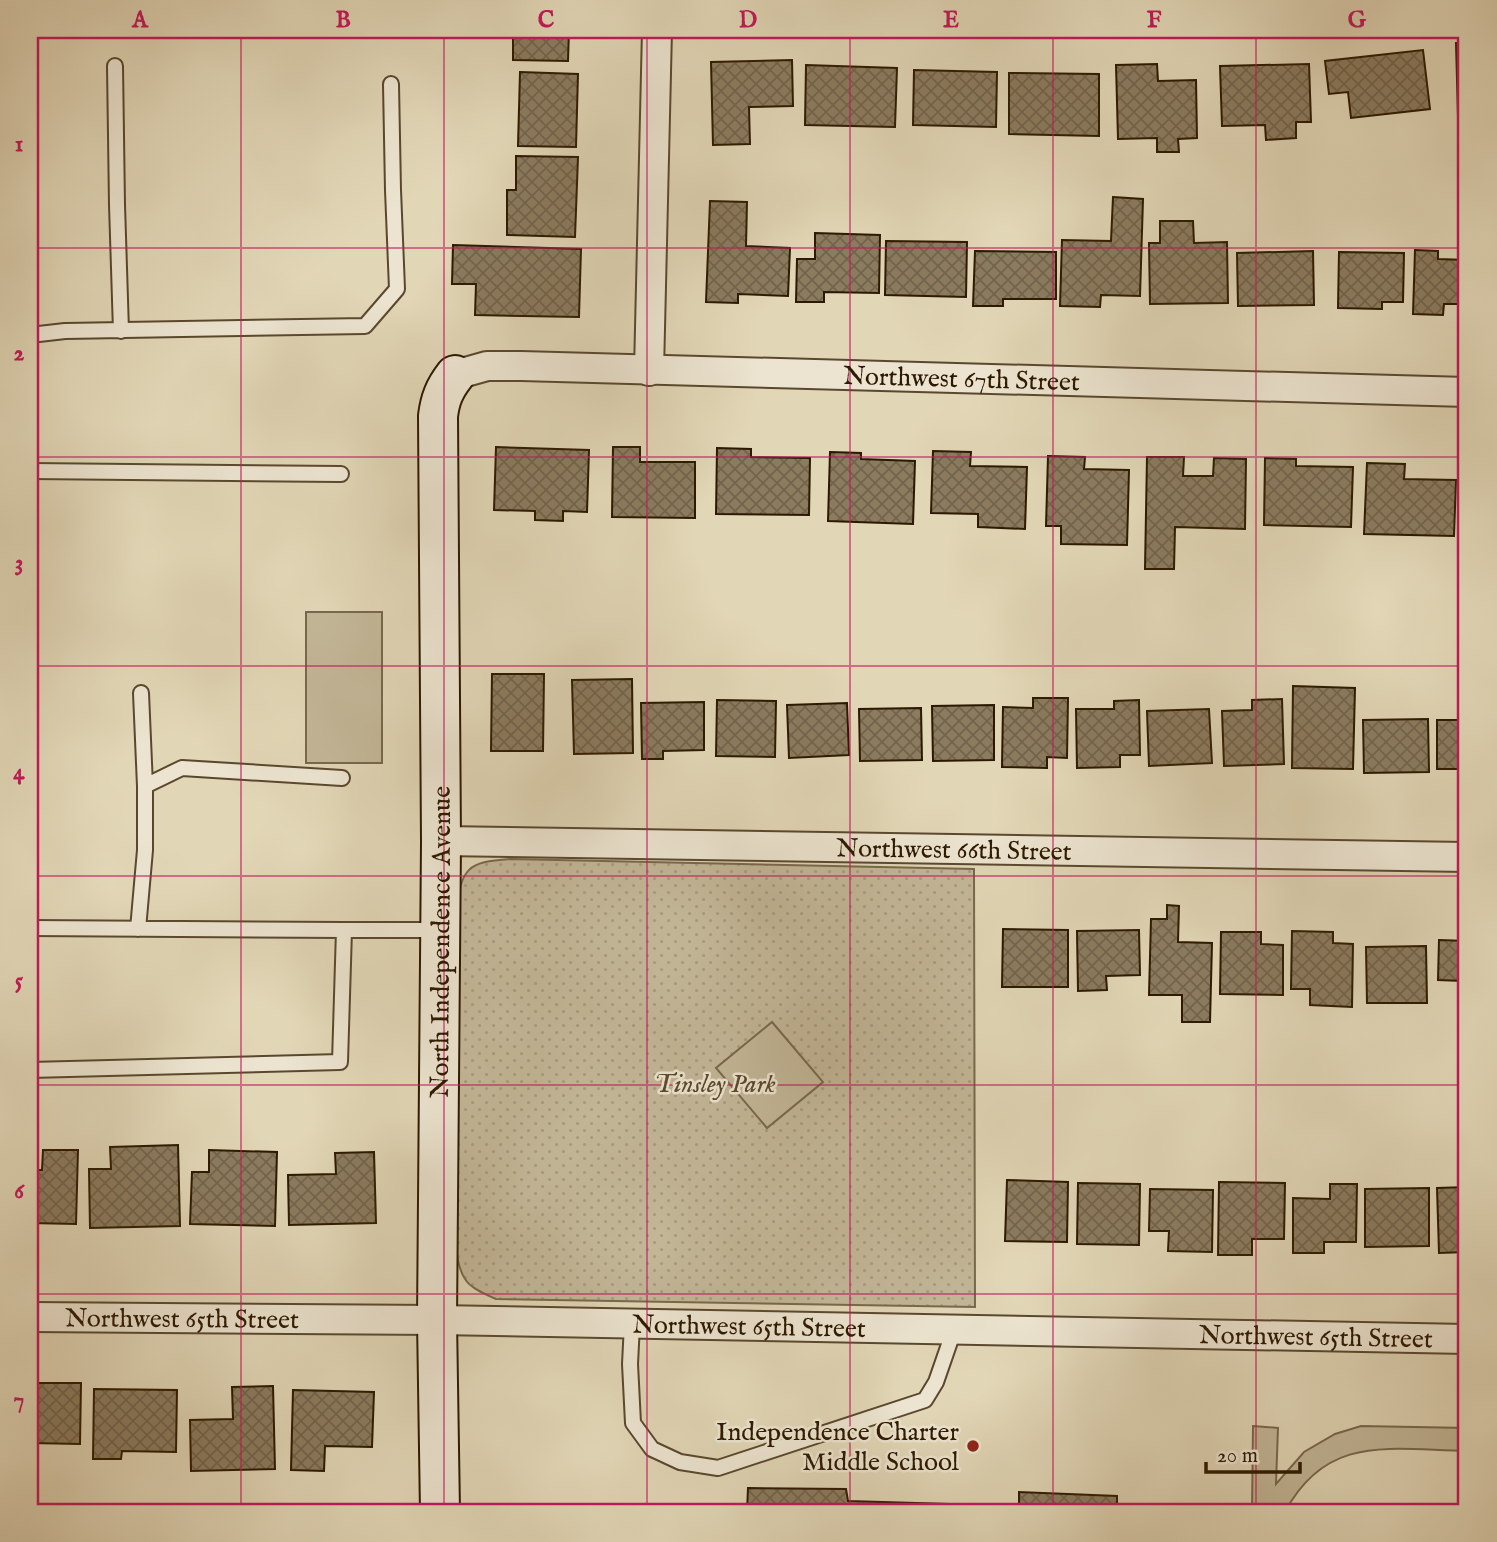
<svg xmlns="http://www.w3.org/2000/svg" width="1497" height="1542" font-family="'IM FELL English',serif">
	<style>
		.park { fill: url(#park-dots); stroke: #78684c; stroke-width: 2 }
		.pitch { fill: #c2b697; stroke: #78684c; stroke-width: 2 }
		.building { fill: url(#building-cross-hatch); stroke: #2d1900; stroke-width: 2 }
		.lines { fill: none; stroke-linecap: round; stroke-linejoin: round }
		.lane-casing { stroke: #5a482e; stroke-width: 18 }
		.street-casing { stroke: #5a482e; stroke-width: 32 }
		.secondary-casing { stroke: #2d1900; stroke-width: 42 }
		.lane { stroke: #ece4d0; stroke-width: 14 }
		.street { stroke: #ece4d0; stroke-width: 28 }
		.secondary { stroke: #ece4d0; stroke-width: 38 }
		.grid { fill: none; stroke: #c2185b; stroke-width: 2; stroke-opacity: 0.55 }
		.poi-dot { fill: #8f2418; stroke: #ece4d0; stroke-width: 2.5 }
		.labels { text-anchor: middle; stroke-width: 5; stroke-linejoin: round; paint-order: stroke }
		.street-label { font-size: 26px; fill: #2d1900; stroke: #ece4d0 }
		.park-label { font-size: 26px; font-style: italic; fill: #5a482d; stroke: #ece4d0 }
		.poi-label { font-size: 26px; fill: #2d1900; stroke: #ece4d0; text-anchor: end }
		.neatline { fill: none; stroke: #c2185b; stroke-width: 2.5 }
		.grid-label { font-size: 23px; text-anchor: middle; font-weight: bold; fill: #c2185b }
	</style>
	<defs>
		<pattern id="park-dots" width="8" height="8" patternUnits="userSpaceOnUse" patternTransform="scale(1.75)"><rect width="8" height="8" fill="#c2b697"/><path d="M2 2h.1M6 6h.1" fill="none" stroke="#a79c80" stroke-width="1.8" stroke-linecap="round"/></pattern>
		<pattern id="building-cross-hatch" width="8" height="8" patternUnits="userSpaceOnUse" patternTransform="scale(1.75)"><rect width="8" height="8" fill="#8b7b5f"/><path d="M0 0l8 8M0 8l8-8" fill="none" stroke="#72644c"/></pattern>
	</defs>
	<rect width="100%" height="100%" fill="#e1d6b6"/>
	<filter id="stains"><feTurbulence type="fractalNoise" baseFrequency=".00286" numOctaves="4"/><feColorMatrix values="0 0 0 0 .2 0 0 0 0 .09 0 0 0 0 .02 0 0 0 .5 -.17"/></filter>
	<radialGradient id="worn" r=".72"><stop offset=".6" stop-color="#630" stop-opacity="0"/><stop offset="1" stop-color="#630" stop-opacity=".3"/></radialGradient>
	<path class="park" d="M510,859L974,869L975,1307L496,1299C471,1288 462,1284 457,1256L456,910C462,868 467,862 510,859Z"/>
	<path class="pitch" d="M306,612H382V763H306Z
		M772,1022L823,1082L767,1128L716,1068Z
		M1253,1426L1278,1428L1276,1484L1304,1452L1335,1434L1361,1426L1467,1428V1451C1391,1450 1327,1433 1285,1512H1252Z"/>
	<path class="building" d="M513,30H569L568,61L513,60Z
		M1456,43H1467V116H1458Z
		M1423,50L1430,109L1351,118L1348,92L1329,94L1325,61Z
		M792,60L793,106L749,107L750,144L713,145L711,62Z
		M1157,64L1158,81L1196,80L1197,138L1178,139L1179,152H1157V138L1118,139L1116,65Z
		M1309,64L1311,122H1296V138L1266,140L1265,125L1222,126L1220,66Z
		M806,65L897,68L895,127L805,125Z
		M914,70L997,72L996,127L913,125Z
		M520,72L578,74L576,147L518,146Z
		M1009,73L1099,74V136L1009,134Z
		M516,156L578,157L575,237L507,235V190H516Z
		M1113,197L1143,199L1140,296L1101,295L1100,307L1060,306L1062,240L1111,241Z
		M710,201L747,202L746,246L790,248L788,296L738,294V303L706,302Z
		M1160,221H1193L1194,243L1227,242L1228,303L1150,304L1149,243H1160Z
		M815,233L880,235L879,293L824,292V302H796L797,259H815Z
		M886,241L967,242L966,297L885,295Z
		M453,245L581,249L579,317L475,315L476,284H452Z
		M1415,250L1438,251V259L1467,260V304H1444L1443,315L1413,314Z
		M975,251L1056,252V299H1003V306H973Z
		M1313,251L1314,305L1238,306L1237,253Z
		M1339,252L1404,253L1403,302H1382V309L1338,308Z
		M496,447L589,450L587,512L563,511V521L535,520V511L494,510Z
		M613,447H640V462H695V518L612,517Z
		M717,448L751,449V457L810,458L809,515L716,514Z
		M933,451L971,452L970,466L1027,467L1025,529L978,527V514L931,513Z
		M830,452L861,453V459L915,461L913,524L828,521Z
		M1048,456L1085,457L1084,469L1129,470L1127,545L1061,544V526H1046Z
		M1147,457H1184L1183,476H1213L1214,458L1246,459L1245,529L1175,527L1174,569H1145Z
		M1265,458L1296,459V466L1353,467L1351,527L1264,525Z
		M1367,463L1405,464L1404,479L1456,480L1454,536L1364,534Z
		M492,674H544L543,751H491Z
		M632,679L633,753L574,754L572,680Z
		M1293,686L1355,688L1353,769L1292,768Z
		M1033,698H1068L1067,758L1047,757V768L1002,767L1003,707L1033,708Z
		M1282,699L1284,764L1224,766L1222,711L1252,710V700Z
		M717,700L776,701L775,757L716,756Z
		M1139,700L1140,755H1120V767L1077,768L1076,709H1114V701Z
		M704,702V750L663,751V759H642L641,703Z
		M847,703L849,755L789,758L787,705Z
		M994,705V760L933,761L932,706Z
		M921,708L922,760L860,761L859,709Z
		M1209,709L1212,763L1149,766L1147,711Z
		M1428,719L1429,772L1364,773L1363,720Z
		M1437,720H1467V769H1437Z
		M1167,905L1179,906L1178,942L1212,943L1210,1022H1182V995H1149L1151,919H1167Z
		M1003,929L1068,930V987H1002Z
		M1139,930L1140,975L1106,976L1107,990L1078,991L1077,931Z
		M1292,931L1333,932V943L1353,944L1352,1007L1310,1005V989H1291Z
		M1221,932H1261V944L1283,945V995L1220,994Z
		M1439,940L1467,941V1011H1462L1463,981L1438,980Z
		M1426,946L1427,1003H1367L1366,947Z
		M178,1145L180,1226L90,1228L89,1169H111L110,1147Z
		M43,1150H78L76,1224L30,1223V1170H42Z
		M209,1150L277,1152L275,1226L190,1224L192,1172H209Z
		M374,1152L376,1223L289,1225L288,1175L336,1174L335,1153Z
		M1007,1180L1068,1182L1067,1242L1005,1241Z
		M1219,1182L1285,1183L1284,1239H1252V1255H1218Z
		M1078,1183L1140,1184L1139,1245L1077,1244Z
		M1330,1184H1357L1356,1242H1324V1253H1293V1198L1330,1199Z
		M1467,1187V1252L1439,1253L1437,1188Z
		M1429,1188V1246L1365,1247V1189Z
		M1150,1189L1213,1190L1212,1252L1168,1251L1169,1231H1149Z
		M30,1383H81L80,1444L30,1443Z
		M273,1386L275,1469L191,1471L190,1420L233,1419L232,1387Z
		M94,1389L177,1390L176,1452L122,1451L121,1459H93Z
		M293,1390L374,1392L372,1447L325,1446L324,1471L291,1470Z
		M748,1488L846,1489L848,1501L1019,1506V1492L1117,1496V1512H747Z"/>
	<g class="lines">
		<defs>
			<path id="lane" d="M115,66L117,205L121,331
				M30,335L65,331L365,326L397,289L393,190L391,84
				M30,471L341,474
				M141,693L145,786
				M30,928L344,930L340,1062L30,1070
				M138,929L145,850V786L182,768L342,778
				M344,930H437
				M632,1324L630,1364L633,1423L652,1449L680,1462L718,1468L925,1400L936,1382L954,1330"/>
			<g id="street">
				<path d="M649,371L657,30"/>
				<path id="s1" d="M455,375L487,366H521L1467,392"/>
				<path id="s2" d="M441,841L1467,857"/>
				<path id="s3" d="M30,1317L437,1320L1467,1339"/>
			</g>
			<g id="secondary">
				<path id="s4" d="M440,1512L437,1320L441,841L438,416C440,400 444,389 455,375"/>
			</g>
		</defs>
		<use href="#lane" class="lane-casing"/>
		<use href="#street" class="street-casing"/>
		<use href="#secondary" class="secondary-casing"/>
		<use href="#lane" class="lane"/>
		<use href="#street" class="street"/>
		<use href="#secondary" class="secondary"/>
	</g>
	<path class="grid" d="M241,30V1512M444,30V1512M647,30V1512M850,30V1512M1053,30V1512M1256,30V1512M30,248H1467M30,457H1467M30,666H1467M30,876H1467M30,1085H1467M30,1294H1467"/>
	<circle class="poi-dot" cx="973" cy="1446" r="7"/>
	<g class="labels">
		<g class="street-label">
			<text dy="9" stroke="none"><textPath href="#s1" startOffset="508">Northwest 67th Street</textPath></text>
			<text dy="9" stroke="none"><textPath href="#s2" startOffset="513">Northwest 66th Street</textPath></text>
			<text dy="9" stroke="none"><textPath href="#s4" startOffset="570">North Independence Avenue</textPath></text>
			<text dy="9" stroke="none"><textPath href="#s3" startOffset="152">Northwest 65th Street</textPath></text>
			<text dy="9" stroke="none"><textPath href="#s3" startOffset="719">Northwest 65th Street</textPath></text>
			<text dy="9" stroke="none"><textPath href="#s3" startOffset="1286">Northwest 65th Street</textPath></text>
		</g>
		<g class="park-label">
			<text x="715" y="1092">Tinsley Park</text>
		</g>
		<g class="poi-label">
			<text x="959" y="1440">Independence Charter<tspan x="959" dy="30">Middle School</tspan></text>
		</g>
	</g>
	<rect width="1497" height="1542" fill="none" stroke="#e1d6b6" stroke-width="77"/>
	<path d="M1206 1462v10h94v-10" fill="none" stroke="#2d1900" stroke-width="3.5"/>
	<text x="1217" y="1462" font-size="21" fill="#2d1900" stroke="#ece4d0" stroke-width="5" paint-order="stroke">20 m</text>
	<rect x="38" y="38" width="1420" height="1466" class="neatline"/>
	<g class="grid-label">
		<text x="140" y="27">A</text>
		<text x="343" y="27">B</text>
		<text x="546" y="27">C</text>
		<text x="748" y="27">D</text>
		<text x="951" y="27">E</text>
		<text x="1154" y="27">F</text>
		<text x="1357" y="27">G</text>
		<text x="19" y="151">1</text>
		<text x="19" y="360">2</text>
		<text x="19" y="570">3</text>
		<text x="19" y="779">4</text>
		<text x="19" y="988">5</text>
		<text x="19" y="1198">6</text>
		<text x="19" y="1407">7</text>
	</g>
	<rect width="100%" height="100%" filter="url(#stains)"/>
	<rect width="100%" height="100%" fill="url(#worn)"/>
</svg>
